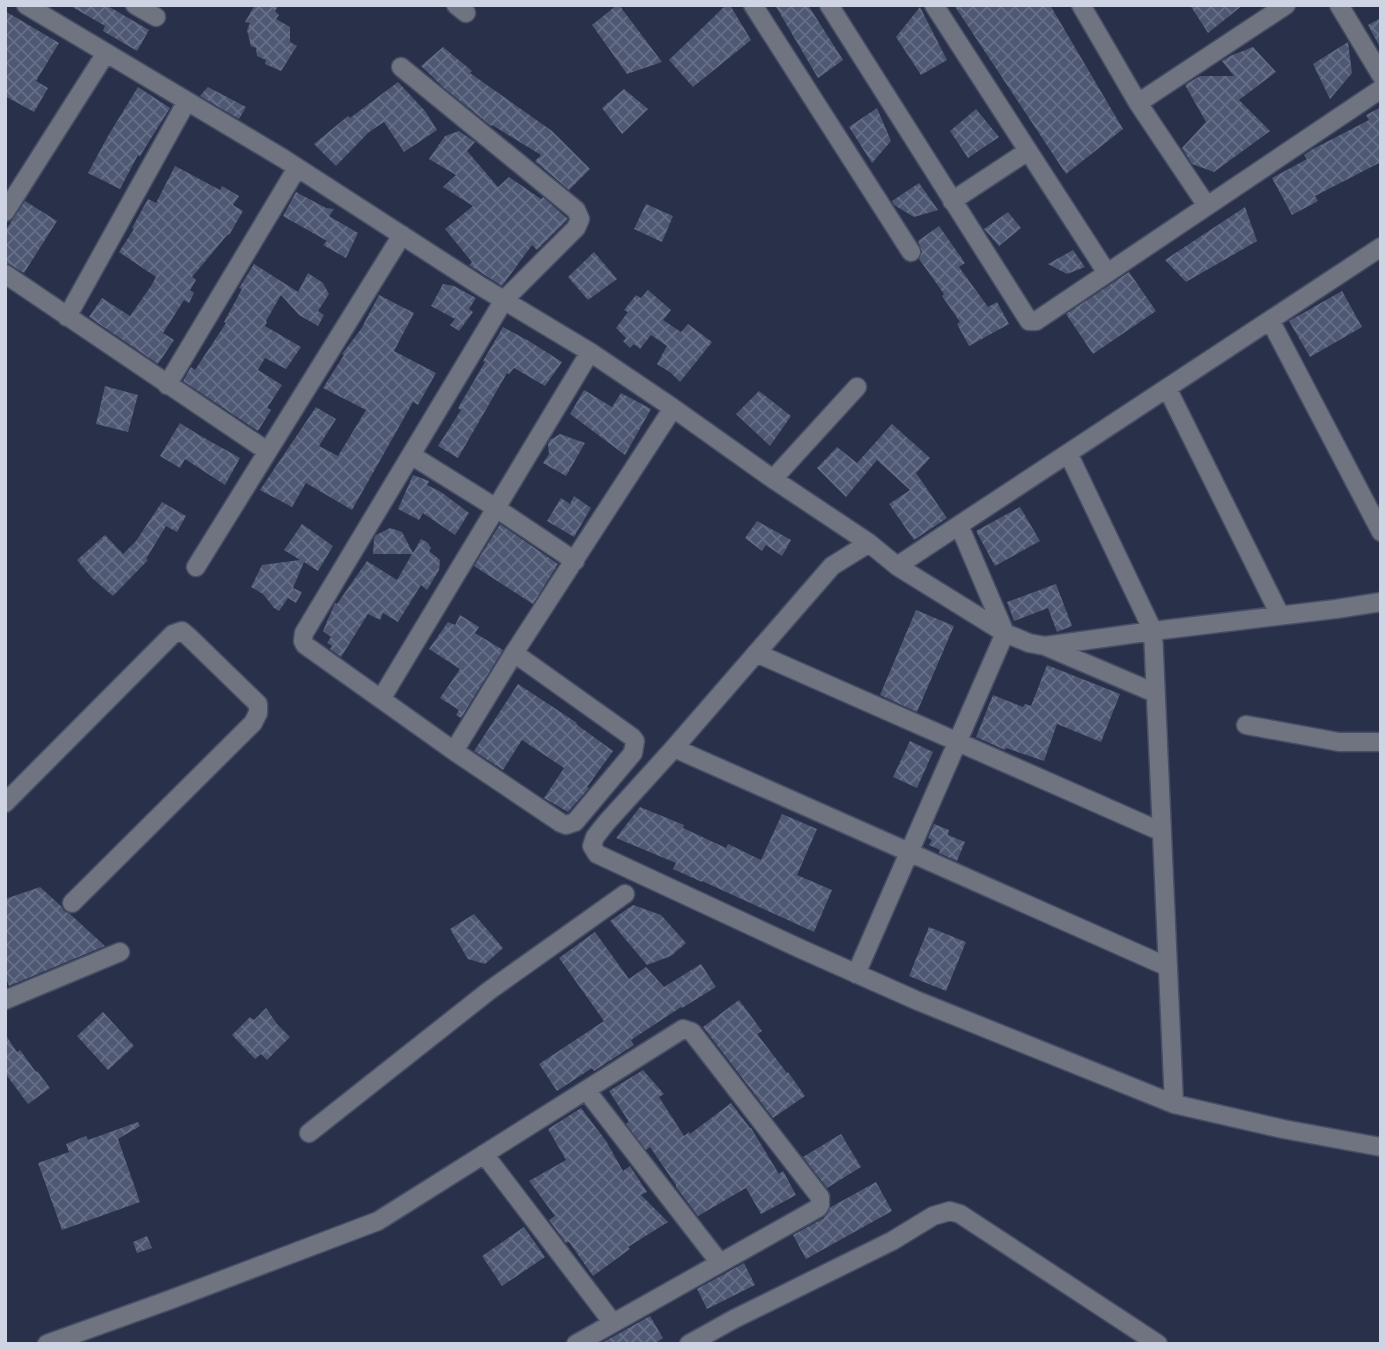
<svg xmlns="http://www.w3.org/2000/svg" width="1386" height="1349" font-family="'Roboto Condensed',sans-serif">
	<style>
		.building { fill: url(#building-cross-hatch) }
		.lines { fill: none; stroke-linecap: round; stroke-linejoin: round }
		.minor-casing { stroke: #474e66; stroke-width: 21 }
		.minor { stroke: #6f7480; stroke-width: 18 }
	</style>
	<defs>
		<pattern id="building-cross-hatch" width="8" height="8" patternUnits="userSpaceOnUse" patternTransform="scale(1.75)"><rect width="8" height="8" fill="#4e5873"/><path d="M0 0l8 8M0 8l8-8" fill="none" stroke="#666f87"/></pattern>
	</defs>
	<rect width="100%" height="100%" fill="#29314a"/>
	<path class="building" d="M69,5H106L149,30L137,51L103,31L105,26Z
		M255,5H279L275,11L279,15L276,19L290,27V42L297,46L281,71L265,64L266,60L257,56L256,48L251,46L247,30L250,23L245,22Z
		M617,5H619L662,62L627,74L592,25Z
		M726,5H730L751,40L693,87L669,60Z
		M775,5H808L843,60L818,78Z
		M954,5H1050L1123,129L1066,174Z
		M1190,5H1243L1208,33Z
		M920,7L947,60L921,75L896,37Z
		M5,11L59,43L36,81L48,88L34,112L5,96Z
		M1381,18V49L1368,25Z
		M1348,42L1352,73L1330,99L1313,64Z
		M443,47L472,71L470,73L552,131L590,169L569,190L535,161L541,155L492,125L491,126L490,125L444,88L421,66Z
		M1253,47L1276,72L1239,100L1270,131L1214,172L1192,164L1182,148L1206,122L1185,85L1200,76H1234L1222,61L1230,56Z
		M398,82L425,111L437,130L404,152L384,122L369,132L336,166L314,144L348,116L350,118Z
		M138,87L170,108L140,156L138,155L120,189L88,173L108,136Z
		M208,87L246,107L239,119L200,96Z
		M624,89L648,109L622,134L602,108Z
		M1381,107V162L1315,196L1318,201L1292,215L1272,178L1307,159L1304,155L1311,150L1369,120L1366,115Z
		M877,108L891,141L872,163L849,127Z
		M976,109L999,137L968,158L950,131Z
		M459,131L475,142L467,151L498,187L509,177L541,199L543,197L568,219L537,250L532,245L502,286L469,265L472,262L445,229L473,206L443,187L456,175L429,159L445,136Z
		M175,166L220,190L222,186L239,196L233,205L243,211L229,235L228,234L192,277L196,280L190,290L194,293L189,303L184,300L163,333L174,340L158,364L89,317L102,298L130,316L151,286L156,277L119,252L134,229L132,228L148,199L156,203Z
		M919,183L938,210L914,217L894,205L892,201Z
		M296,192L326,208L334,209L329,216L358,233L346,258L323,245L327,241L283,216Z
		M25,201L57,221L24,273L11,265L5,263V231Z
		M646,204L673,216L662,242L634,229Z
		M1245,207L1257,241L1186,282L1165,260Z
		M1008,212L1021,228L999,246L984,229Z
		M939,226L965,263L959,267L988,307L997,302L1009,324L969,346L957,324L960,322L942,296L944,294L919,259L922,251L918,241Z
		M1073,250L1085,267L1067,274L1048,264Z
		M594,252L617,279L588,300L568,277Z
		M254,264L298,292L308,273L323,283L329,294L318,311L324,315L318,326L299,315L281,295L266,321L267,322L265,326L301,347L286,369L265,358L258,370L282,385L267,408L271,410L258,431L183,381L191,367L195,370L226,323L224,322L242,289L239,288Z
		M1129,272L1156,311L1093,354L1066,314Z
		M443,284L454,286L476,298L469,309L473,312L459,331L450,325L455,319L431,306Z
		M648,290L671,310L663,320L681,332L688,324L712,342L680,382L671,373L657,364L667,346L651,335L640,349L634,344L630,348L623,341L626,338L616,328L628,312L624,310L636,295L641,298Z
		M1342,291L1362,327L1310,357L1289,321Z
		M379,295L414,313L394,351L436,373L418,405L413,402L352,510L306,483L292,507L260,490L316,407L336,419L319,446L338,456L366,410L323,388L344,355L342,354L361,329Z
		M503,327L529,341L562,362L545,386L514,368L509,374L507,373L458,458L438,446L461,410L458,408L485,362L483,361Z
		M105,386L138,395L128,432L96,424Z
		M584,390L612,407L621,393L651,409L625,455L570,414Z
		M759,391L791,416L770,446L736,414Z
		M180,423L199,435L240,458L225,485L185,459L180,468L160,456Z
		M892,424L930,458L916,473L947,518L914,540L889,504L910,490L877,460L846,497L817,468L837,447L857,463Z
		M560,434L585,443L566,476L543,463L549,454L548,444L550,440Z
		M413,475L429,481L427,485L441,492L469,513L455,535L423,513L419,520L398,509Z
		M574,496L591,508L574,537L547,521L561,498L570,504Z
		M162,502L186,516L177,532L166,526L146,559L148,560L113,596L92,578L77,560L105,535L123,554L136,541Z
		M1020,507L1040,541L995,566L976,531Z
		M757,521L791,540L782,556L766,545L762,551L745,538Z
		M302,524L333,546L318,571L304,562L293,588L302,592L296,603L288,598L279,611L274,608L263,594L251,587L262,565L300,560L284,550Z
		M500,524L558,564L533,604L474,566Z
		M390,528L402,532L413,553L421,539L428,543L431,548L429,551L440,560L439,570L427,590L421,585L398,622L383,613L380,620L368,614L341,657L330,649L332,646L327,643L331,637L323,631L335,603L337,604L367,561L397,580L412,554H373L374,538L376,535Z
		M1056,584L1072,626L1057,632L1048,608L1014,621L1007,602Z
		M916,610L954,626L917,712L880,695Z
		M460,615L479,627L475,633L503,650L461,718L456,715L459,710L440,698L460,669L429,649L448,622L455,625Z
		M1047,665L1120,694L1101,742L1057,724L1044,761L1006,748L1005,750L976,737L993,695L1023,707L1025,704L1031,706Z
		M518,684L577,723L576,724L613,751L587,787L589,788L568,812L544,798L564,768L522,740L503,770L474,751Z
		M910,741L933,752L917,788L893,777Z
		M640,807L684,825L683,828L726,848L728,844L761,860L782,814L817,829L797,875L832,890L814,932L702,881V882L673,869L676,863L616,838Z
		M934,824L949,830L948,835L965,842L957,861L939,853L940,850L929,845L932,840L928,838Z
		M40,887L61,906L64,911L70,914L105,946L9,986L5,976V899Z
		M633,905L661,915L686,943L671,956L647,965L610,921Z
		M474,914L503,948L485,964L468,959L450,929Z
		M929,927L966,942L946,991L909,976Z
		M595,932L629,979L646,967L664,987L701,964L716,987L682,1008L681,1007L631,1040L634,1045L594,1071L592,1068L557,1091L539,1064L604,1021L559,958Z
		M739,1000L762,1031L757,1034L787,1073L788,1072L805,1096L773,1118L703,1027Z
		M266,1008L277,1024L290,1037L267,1060L261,1054L255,1059L232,1035L250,1017L254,1020Z
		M103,1012L134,1046L108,1070L77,1036Z
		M5,1034L17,1052L20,1050L36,1072L37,1071L50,1088L28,1104L5,1073Z
		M643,1070L664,1094L659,1097L684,1136L689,1132L690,1134L731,1103L750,1128H751L779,1174L783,1171L796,1195L761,1214L746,1188L698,1216L676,1187V1185L650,1147L646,1150L626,1124L629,1122L609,1091Z
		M581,1108L606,1141L623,1171L630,1166L647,1192L641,1195L668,1222L628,1247L630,1249L593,1276L569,1242L566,1243L549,1220L555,1216L529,1181L566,1160L548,1129Z
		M138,1122L140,1126L118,1139L140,1202L62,1230L38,1163L69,1152L66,1144L86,1136L88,1140Z
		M841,1134L861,1167L827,1188L803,1157Z
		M876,1182L892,1211L806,1259L793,1235L824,1218L831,1207Z
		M524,1227L545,1257L502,1286L482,1256Z
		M147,1236L152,1248L137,1253L133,1242Z
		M744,1263L755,1285L707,1309L697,1289Z
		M650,1316L663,1338L654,1344H600Z"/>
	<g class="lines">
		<defs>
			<path id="minor" d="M26,5L284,159L482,287L590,352L673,408L773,479L869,543L897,566L1005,633L1029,643L1045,646L1153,631L1336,609L1381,602
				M135,5L156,17
				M456,5L466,13
				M753,5L911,252
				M829,5L1029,321H1036L1381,89
				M934,5L1107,273
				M1081,5L1138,103L1207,206
				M1339,5L1381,75
				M401,67L576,210L580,219L576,228L504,300L304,633L303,641L305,645L454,751L561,823L566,825L575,822L633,753L635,741L632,737L514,653
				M1138,103L1286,5
				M952,201L1028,151
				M5,212L106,53
				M5,274L267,451
				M67,317L187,101
				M1270,320L1381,532
				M167,385L297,168
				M1167,388L1280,615
				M1068,453L1153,631L1174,1104
				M411,455L496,508L575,561
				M773,479L857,387
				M869,543L832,566L674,748L606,823L595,837L592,846L597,854L801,949L918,1001L1174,1104L1283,1129L1381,1147
				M897,566L1381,247
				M196,567L402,235
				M1045,646L1155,693
				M756,653L1162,832
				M381,699L590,352
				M1246,725L1339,742H1381
				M674,748L1168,967
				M454,751L514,653L673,408
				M5,803L173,634L182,631L189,637L258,704V713L253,723L72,903
				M856,974L1005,633L959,525
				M5,1000L120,952
				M586,1090L720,1263
				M309,1133L490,990L625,894
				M484,1154L613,1323
				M47,1344L172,1299L378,1221L683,1029L692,1032L820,1197V1205L818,1208L576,1344
				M689,1344L734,1319L892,1241L933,1216L950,1211L960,1214L1158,1344"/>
		</defs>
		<use href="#minor" class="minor-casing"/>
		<use href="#minor" class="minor"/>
	</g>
	<rect width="1386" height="1349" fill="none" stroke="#ced4e4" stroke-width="14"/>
</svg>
